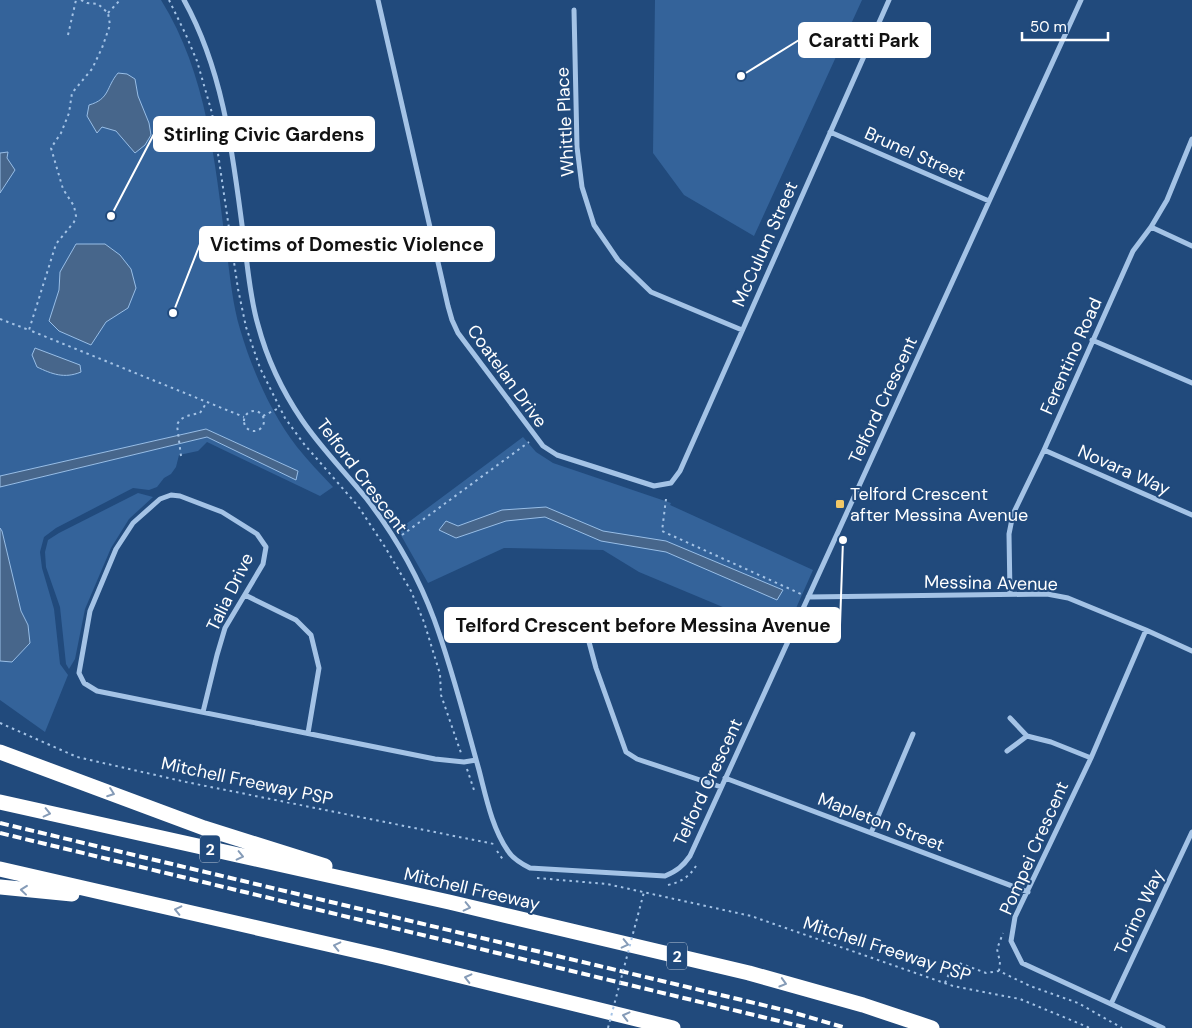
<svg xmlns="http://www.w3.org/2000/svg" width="1192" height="1028" font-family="'DM Sans',sans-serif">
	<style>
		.green { fill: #34639a }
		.water { fill: #47668b; stroke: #98bee7 }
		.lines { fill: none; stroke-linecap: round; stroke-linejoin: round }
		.path { stroke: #a4c3e6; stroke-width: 2; stroke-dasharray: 2.5 4; stroke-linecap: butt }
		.street { stroke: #a4c3e6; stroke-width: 5 }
		.highway { stroke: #fff; stroke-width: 15 }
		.rail { stroke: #fff; stroke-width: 4; stroke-dasharray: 9 4; stroke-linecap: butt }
		.path-bridge { stroke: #a4c3e6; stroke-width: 2; stroke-dasharray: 2.5 4; stroke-linecap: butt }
		.oneway { stroke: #859bb7 }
		.poi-dot { fill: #f2c866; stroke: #214a7c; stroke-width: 2 }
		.labels { text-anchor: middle; stroke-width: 4; stroke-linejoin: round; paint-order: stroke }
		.shield { fill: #214a7c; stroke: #bcc9d8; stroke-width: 1 }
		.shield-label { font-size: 16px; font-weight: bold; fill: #fff }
		.street-label { font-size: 18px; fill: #fff; stroke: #214a7c }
		.poi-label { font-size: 18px; fill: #fff; stroke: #214a7c; text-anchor: start }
		.leader { fill: none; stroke: #fff; stroke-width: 2 }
		.callout-dot { fill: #fff; stroke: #214a7c; stroke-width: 2 }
		.callout { fill: #fff; stroke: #fff; stroke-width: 2 }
		.callout-label { font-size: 19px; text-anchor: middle; font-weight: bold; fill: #111 }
	</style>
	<rect width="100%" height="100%" fill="#214a7c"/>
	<path class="green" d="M0,0H161C207,74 215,162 226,247C230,274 232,302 240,329C252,370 271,413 297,447C308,461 321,474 333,487L320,496L207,442L198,451L179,455L176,467L171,474L164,478L157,487L149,490L133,488L56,528L44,537L40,552L42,568L54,609L60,664L68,675L45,732L0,700V661L12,662L28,625L21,611L2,531L0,528V487L207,437L295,479L298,471L206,429L0,476Z
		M655,0H862L754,236L684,195L653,153Z
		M523,437L536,452L553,463L671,503L670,505L813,570L785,633L639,572L603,550L504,548L428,583L398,530Z
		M138,493L153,497L129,519L111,548L85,609L75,659L69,669L66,664L60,607L46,567L45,552L48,540L59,533Z"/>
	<path class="water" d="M118,73L127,74L135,79L138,96L149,123L151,135L145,145L135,153L116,131L102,127L97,133L87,116L89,105C110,99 106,87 118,73Z
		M8,152L7,158L15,170L0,193V153Z
		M76,244H105L120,255L131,269L136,288L128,308L106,322L91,345L59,331L49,321L59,290L60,272Z
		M35,348L80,365L81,372C64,379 52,374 37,367L32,355Z
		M206,429L298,471L296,480L207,437L0,487V476Z
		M546,507L603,531L666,541L783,590L777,600L666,552L601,541L545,517L506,521L456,538L439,530L446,521L458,526L502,510Z
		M0,528L2,531L21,611L28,625L30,643L12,662L0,661Z"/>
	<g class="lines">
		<path class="path" d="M81,0L87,3L98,4L108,13L110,25L102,48L92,69L72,93L69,113L61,133L51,148L63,189L74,206L76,216L74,222L56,244L29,330L244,417
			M169,0L186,35L197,61L212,113L238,289L246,327L260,368L285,418L304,444L358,506L385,547L411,591L424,622L440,674L441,695L461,753
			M108,13L120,0
			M68,35L76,0
			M0,319L29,330
			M244 421a10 10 0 1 1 20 0a10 10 0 1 1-20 0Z
			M263,416L279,408
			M181,456L177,425C180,416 191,415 200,413L207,402
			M666,499L662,531L801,594
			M402,535L529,442
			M0,723L77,757L186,782L494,844
			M467,769L475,793
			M497,851L504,861
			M537,878L607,884L751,916L953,986L1020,999L1090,1028
			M668,885C681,882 689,877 696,866
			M999,971L1000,962L997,949L1003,933
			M945,983L951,969L959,963L986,973L999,971L1030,986L1078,1003L1122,1028"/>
		<path class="street" d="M184,0C225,74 233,158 244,240C248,269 250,298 258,325C267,359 283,392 302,420C321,448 345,472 366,498C394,534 418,576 434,619C452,668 465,720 479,770C486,797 492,828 508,851C513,859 522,864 530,868L665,876C677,871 683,866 690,856L1081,0
			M378,0L448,306L452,320L458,333L543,446L557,455L654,486L671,483L680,471L889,0
			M574,10L577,147L582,187L594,225L618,260L651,292L742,330
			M830,132L989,201
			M1151,227L1192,246
			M1092,340L1192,383
			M1044,450L1192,515
			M1010,594L1009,534L1013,514L1044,450L1133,251L1151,227L1167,200L1192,139
			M245,595L296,620L311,635L319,668L308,733
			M808,597L1047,594L1068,598L1146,630L1192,651
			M585,627L596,668L626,752L637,759L721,787
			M1146,630L1091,758L1015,917L1011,941L1022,963L1163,1028
			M203,712L217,655L225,628L263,564L266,547L257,534L222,512L180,496L171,495L160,499L133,523L116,549L90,611L79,673L84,683L97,691L435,759L464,762L476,760
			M1010,718L1027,736L1051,742L1091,758
			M1007,751L1027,736
			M725,778L1028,892
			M871,833L913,734
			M1111,1004L1192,832"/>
		<path class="highway" d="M0,752L204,828L325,866
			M0,802L449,902L749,973L863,1005L932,1028
			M0,869L384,957L673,1028
			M0,887L72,894"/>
		<path class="rail" d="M0,823L788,1011L846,1028
			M0,833L808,1028"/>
		<path class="path-bridge" d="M608,1028L644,892"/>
	</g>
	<defs><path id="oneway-chevron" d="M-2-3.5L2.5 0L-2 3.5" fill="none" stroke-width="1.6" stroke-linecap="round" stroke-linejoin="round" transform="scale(1.25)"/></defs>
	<g class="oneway">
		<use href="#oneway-chevron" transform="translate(111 793) rotate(20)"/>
		<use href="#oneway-chevron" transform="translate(47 813) rotate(13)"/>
		<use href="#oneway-chevron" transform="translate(240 856) rotate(13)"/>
		<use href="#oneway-chevron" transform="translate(24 890) rotate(-174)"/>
		<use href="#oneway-chevron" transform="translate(467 907) rotate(13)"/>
		<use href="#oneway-chevron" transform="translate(178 910) rotate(-167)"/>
		<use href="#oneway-chevron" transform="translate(625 944) rotate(13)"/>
		<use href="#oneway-chevron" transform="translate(337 946) rotate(-167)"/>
		<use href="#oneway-chevron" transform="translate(468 978) rotate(-166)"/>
		<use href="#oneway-chevron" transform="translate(783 983) rotate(16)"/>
		<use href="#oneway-chevron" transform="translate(626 1016) rotate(-166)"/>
	</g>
	<rect class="poi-dot" x="835" y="499" width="10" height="10" rx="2.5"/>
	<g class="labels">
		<g class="shield">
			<rect x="200" y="835.5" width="20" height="27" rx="4"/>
			<rect x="667" y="942.5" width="20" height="27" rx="4"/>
		</g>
		<g class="shield-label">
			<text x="210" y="855">2</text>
			<text x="677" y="962">2</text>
		</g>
		<g class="street-label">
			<text transform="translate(565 122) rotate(-93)" y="6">Whittle Place</text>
			<text transform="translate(915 154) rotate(24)" y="6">Brunel Street</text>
			<text transform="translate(765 244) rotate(-66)" y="6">McCulum Street</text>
			<text transform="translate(1071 356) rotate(-66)" y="6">Ferentino Road</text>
			<text transform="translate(507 376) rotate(54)" y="6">Coatelan Drive</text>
			<text transform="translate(883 400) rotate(-65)" y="6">Telford Crescent</text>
			<text transform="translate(1124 470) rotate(24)" y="6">Novara Way</text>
			<text transform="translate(362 476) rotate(53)" y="6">Telford Crescent</text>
			<text transform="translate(991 583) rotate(1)" y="6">Messina Avenue</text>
			<text transform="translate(230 592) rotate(-64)" y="6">Talia Drive</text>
			<text transform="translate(247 781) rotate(12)" y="6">Mitchell Freeway PSP</text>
			<text transform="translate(708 782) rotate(-65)" y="6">Telford Crescent</text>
			<text transform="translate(881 822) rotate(21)" y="6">Mapleton Street</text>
			<text transform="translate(1034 848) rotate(-66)" y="6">Pompei Crescent</text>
			<text transform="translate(472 889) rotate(13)" y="6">Mitchell Freeway</text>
			<text transform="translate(1139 912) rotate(-65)" y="6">Torino Way</text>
			<text transform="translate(887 949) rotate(18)" y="6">Mitchell Freeway PSP</text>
		</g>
		<g class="poi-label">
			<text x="850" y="500">Telford Crescent<tspan x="850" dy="21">after Messina Avenue</tspan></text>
		</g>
	</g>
	<path class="leader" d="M741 76L799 40M111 216L154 134M173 313L200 244M843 540L840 625"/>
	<g class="callout-dot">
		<circle cx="741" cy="76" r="5"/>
		<circle cx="111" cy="216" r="5"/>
		<circle cx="173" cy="313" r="5"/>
		<circle cx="843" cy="540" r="5"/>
	</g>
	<g class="callout">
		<rect x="799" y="23" width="131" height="34" rx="5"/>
		<rect x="154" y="117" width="220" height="34" rx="5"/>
		<rect x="200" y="227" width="294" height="34" rx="5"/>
		<rect x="445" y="608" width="395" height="34" rx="5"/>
	</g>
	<g class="callout-label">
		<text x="864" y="47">Caratti Park</text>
		<text x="264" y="141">Stirling Civic Gardens</text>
		<text x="347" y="251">Victims of Domestic Violence</text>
		<text x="643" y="632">Telford Crescent before Messina Avenue</text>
	</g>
	<path d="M1022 32v8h86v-8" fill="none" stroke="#ffffff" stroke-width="2.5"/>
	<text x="1030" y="32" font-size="15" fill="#ffffff" stroke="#214a7c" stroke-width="4" paint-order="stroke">50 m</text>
</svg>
